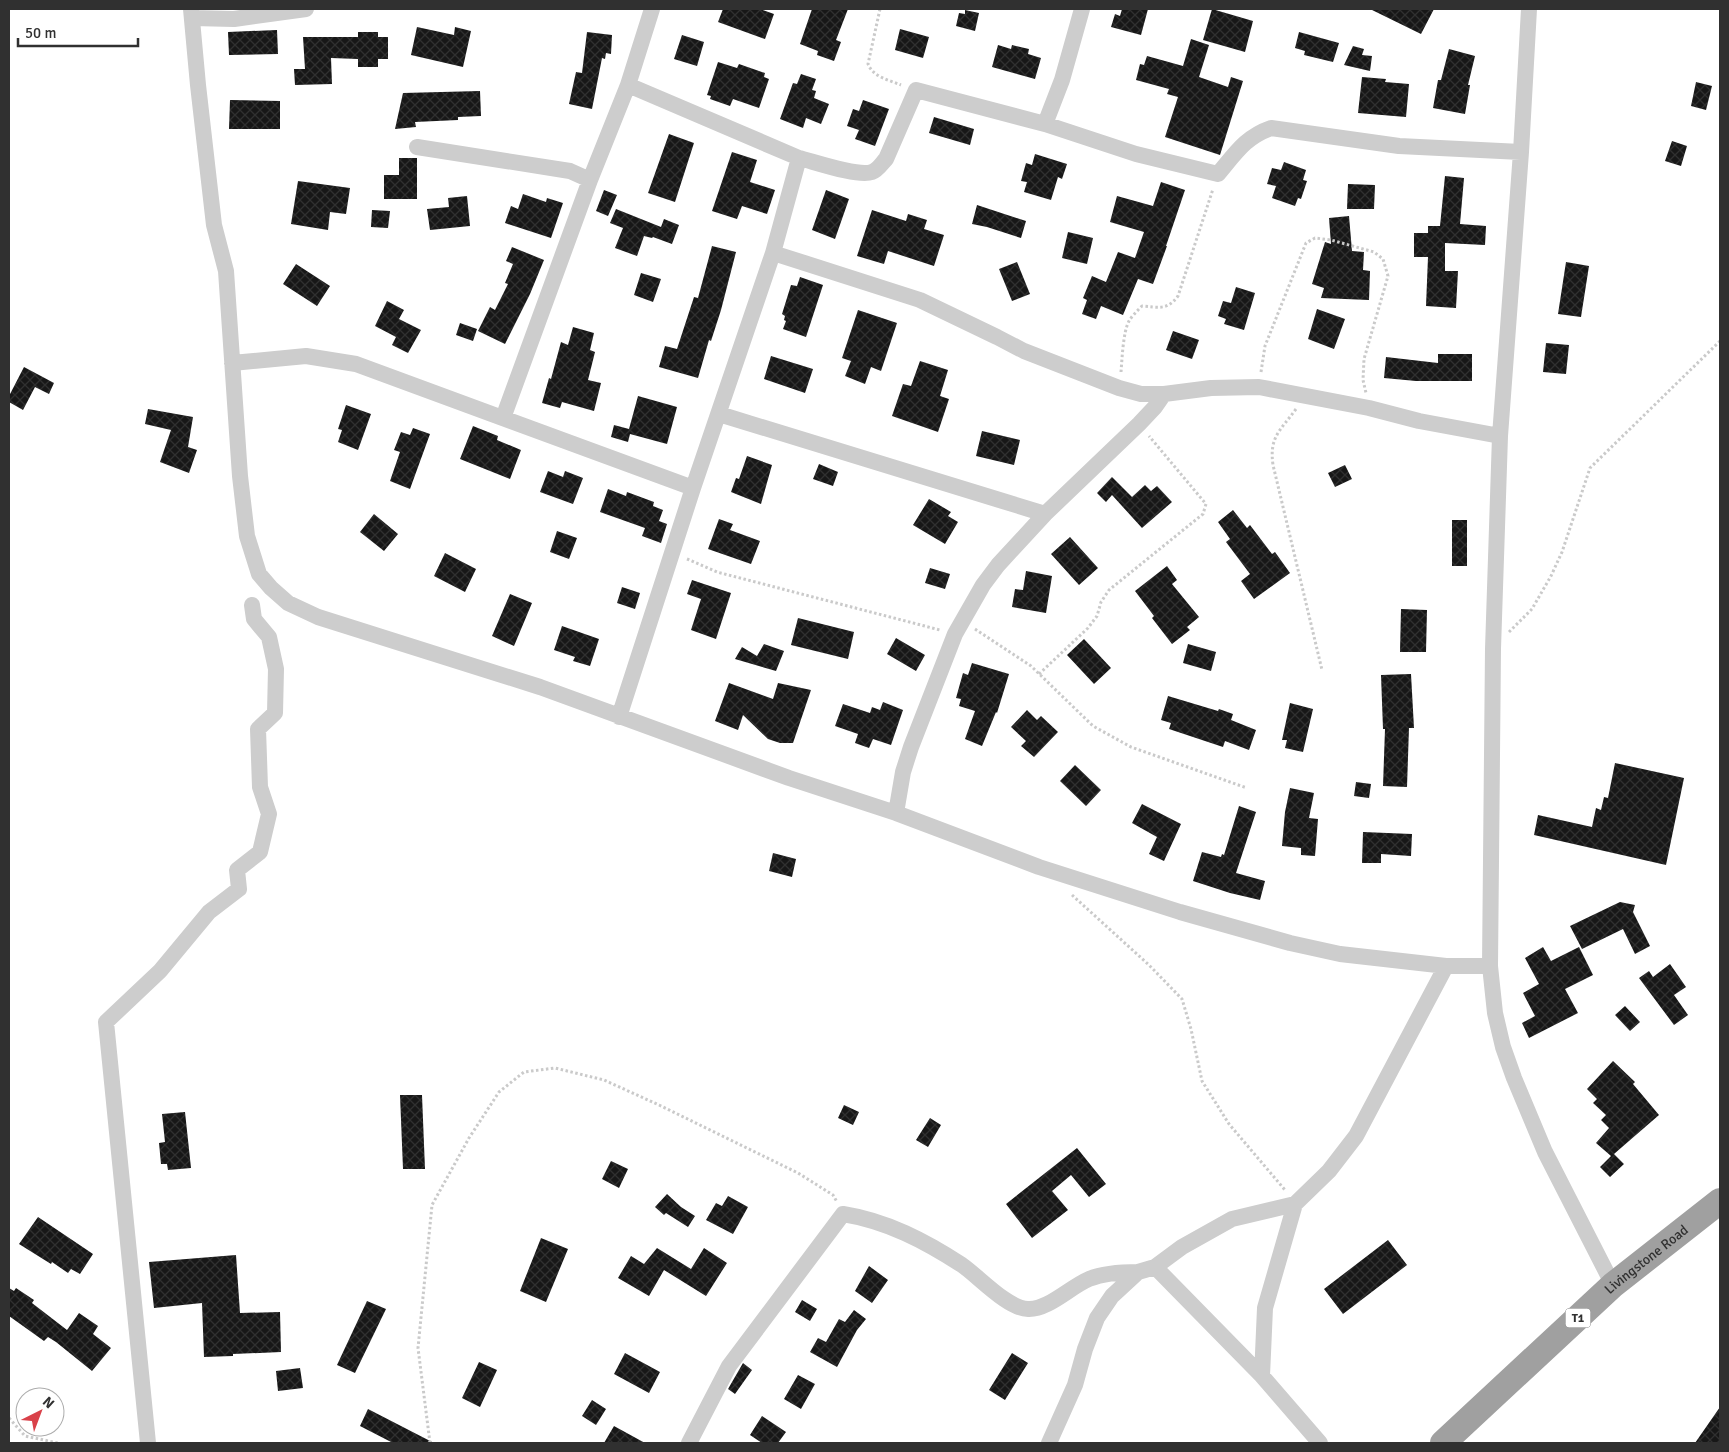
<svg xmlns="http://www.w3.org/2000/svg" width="1729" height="1452" font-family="Signika,sans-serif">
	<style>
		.building { fill: url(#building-cross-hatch) }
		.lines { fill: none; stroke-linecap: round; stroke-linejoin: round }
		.path { stroke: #cacaca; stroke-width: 3; stroke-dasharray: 2.5 2.5; stroke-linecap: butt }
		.minor { stroke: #cdcdcd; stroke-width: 16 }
		.trunk { stroke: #a0a0a0; stroke-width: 26 }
		.labels { text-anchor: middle; stroke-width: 5; stroke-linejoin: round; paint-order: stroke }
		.shield { fill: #fff; stroke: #6e6e6e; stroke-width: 1 }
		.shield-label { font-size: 12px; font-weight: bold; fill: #303030 }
		.street-label { font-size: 14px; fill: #303030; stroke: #fff }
	</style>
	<defs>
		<pattern id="building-cross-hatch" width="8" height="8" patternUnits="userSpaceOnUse" patternTransform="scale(1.25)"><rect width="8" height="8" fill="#171717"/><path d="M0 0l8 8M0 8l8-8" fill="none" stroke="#303030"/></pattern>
	</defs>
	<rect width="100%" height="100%" fill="#fff"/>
	<path class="building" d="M723,9H760L774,14L765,39L718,22Z
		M812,9H848L836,40L841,42L834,61L817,55L818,51L800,44Z
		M1122,9H1148L1141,35L1111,27L1115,14L1120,16Z
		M1212,9L1253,21L1245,52L1203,40Z
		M1370,9H1434L1421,34Z
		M965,10L979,13L975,31L956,26L959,13L965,14Z
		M417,27L454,35L455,27L471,31L463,67L411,55Z
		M900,29L929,37L923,58L895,50Z
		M277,30L278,54L229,55L228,32Z
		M358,32H378V37H388V59H378V67H358V59L331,58L332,84L295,85L294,69H305L303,37H358Z
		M587,32L612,35L611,54L606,53L605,59L602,58L592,109L569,104L576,72L582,73Z
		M1299,32L1339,43L1333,62L1304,55L1305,51L1295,48Z
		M682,35L704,42L697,66L674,59Z
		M1191,39L1209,45L1199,77L1228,87L1231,77L1243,81L1220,155L1165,137L1178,97L1167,94L1169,89L1136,80L1140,64L1144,65L1147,56L1183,66Z
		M998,45L1011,49L1012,45L1029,49L1028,54L1041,58L1035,79L992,67Z
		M1353,46L1364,49L1362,55L1372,56L1370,71L1344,65Z
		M1449,49L1475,56L1468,85H1470L1465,114L1433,108L1438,80H1441Z
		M718,62L737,68L739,64L765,73L764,77L769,79L759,108L733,99L730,106L710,99L711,96L707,95Z
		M801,74L816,79L812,90L816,91L814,98L829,104L821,124L806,118L803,128L780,119L793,83L797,84Z
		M1362,77L1386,79L1385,82L1409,84L1406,117L1358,113Z
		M1696,82L1712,86L1706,110L1691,106Z
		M480,91L481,116L458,117V120L415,122L416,127L395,129L403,93Z
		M230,100L280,101V129H229Z
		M863,100L889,109L875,146L855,139L859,130L847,126L853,109L859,111Z
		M934,117L974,129L970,145L929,133Z
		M669,134L694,143L675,202L648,193Z
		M1672,141L1687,146L1681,166L1665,161Z
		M732,152L757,160L750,182L775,190L767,214L742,206L737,219L712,211Z
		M1035,154L1067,164L1062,179L1058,177L1051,200L1024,192L1027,182L1021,181L1026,163L1032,165Z
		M399,158H417V199H384V175H399Z
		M1284,162L1306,170L1303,180L1307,181L1301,199L1298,198L1295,206L1272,198L1276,186L1267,184L1272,168L1281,170Z
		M1445,176L1464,178L1460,224L1486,226L1485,245L1445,243V271H1458L1456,308L1426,306L1428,257H1414V233H1428V226H1440Z
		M298,181L350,188L346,214L330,212L328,230L291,224Z
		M1161,182L1185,190L1166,246H1167L1153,284L1138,279L1123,315L1101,306L1096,319L1082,314L1087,300L1083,298L1092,276L1106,282L1118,252L1135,258L1144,232L1110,222L1117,196L1153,206Z
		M1348,184L1375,185L1374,209H1347Z
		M604,190L617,195L608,216L596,211Z
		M826,190L849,199L835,239L812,230Z
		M523,194L546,202L547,198L563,203L551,238L505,223L511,206L518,209Z
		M467,196L470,226L430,230L427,209L449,207L448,198Z
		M977,205L1026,221L1021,238L987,227L972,224Z
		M616,209L661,227L664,219L679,225L672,244L653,237L652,238L644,236L637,256L615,248L623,228L610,223Z
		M372,210L390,211L388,228L371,227Z
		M872,210L906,221L908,214L927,220L924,229L944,235L934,266L888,251L884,264L857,256Z
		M1349,216L1352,251L1364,252L1363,270L1370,271L1369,300L1321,298L1324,288L1312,284L1325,242L1331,244L1329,218Z
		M1068,232L1093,238L1087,264L1062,258Z
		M712,246L736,252L721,310L711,341L709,340L698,378L659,367L665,346L677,349L694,297L698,298Z
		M512,247L544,260L530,294L505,344L478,331L490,307L495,310L508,284L505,283L513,264L506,261Z
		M1017,262L1030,294L1012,301L999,269Z
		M1566,262L1589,266L1581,317L1558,314Z
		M296,264L330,286L317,306L283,284Z
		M641,273L661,279L653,302L634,295Z
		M800,277L823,285L806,337L783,329L786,321L784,320L785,316L782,314L791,285L797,286Z
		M1236,287L1255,293L1244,330L1224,324L1226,319L1218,316L1223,301L1231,303Z
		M387,301L404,310L399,319L421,330L408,353L392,345L396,337L375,326Z
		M1317,309L1345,319L1334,349L1308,339Z
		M858,310L897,323L881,371L871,367L865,384L845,376L851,361L842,358Z
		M460,323L477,329L473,341L456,335Z
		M573,327L594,333L590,350L595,352L588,380L601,383L594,411L562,402L560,408L542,403L549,378L551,379L561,342L568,345Z
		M1173,331L1199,340L1192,359L1166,350Z
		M1546,343L1569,345L1566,374L1543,372Z
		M1438,354H1472V381H1416L1384,378L1386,357L1438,363Z
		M771,356L813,369L805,393L764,379Z
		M920,361L948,370L940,396L949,399L938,432L892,416L903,384L911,386Z
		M24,367L54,383L49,394L35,387L23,410L9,402V396Z
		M638,396L677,407L667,444L630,434L628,442L611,437L614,425L629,429Z
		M346,405L371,414L358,450L338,442L342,430L338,429Z
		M148,409L193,417L188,447L197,450L189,473L160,462L171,430L145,424Z
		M473,426L498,436L497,440L521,450L510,479L460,459Z
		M413,428L430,434L410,489L390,481L400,452L394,450L401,432L410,435Z
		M982,431L1020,440L1014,465L976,456Z
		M747,456L772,465L761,504L731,492L736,478L739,479Z
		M819,464L838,472L833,486L813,479Z
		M1345,465L1352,479L1335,487L1328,473Z
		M548,471L563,477L565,471L583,478L573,504L540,492Z
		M1112,477L1132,497L1145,485L1151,491L1157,486L1172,502L1142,528L1112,495L1106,502L1097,493Z
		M608,489L626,496L627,492L654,502L653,506L663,510L659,521L667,524L661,543L642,536L645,528L600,512Z
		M929,499L951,512L948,516L958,522L945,544L913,525Z
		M1233,510L1247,528L1250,525L1272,554L1275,552L1290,573L1254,599L1241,581L1250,574L1226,542L1230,539L1218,522Z
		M374,514L398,534L384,551L360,532Z
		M719,519L733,524L730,530L760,541L751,564L708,549Z
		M1452,520H1467V566H1452Z
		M557,531L577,538L569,559L550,552Z
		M1070,537L1098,568L1079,585L1051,554Z
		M445,553L476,569L465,592L434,576Z
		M1167,566L1177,580L1172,584L1199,617L1187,627L1190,630L1172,644L1152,618L1154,616L1135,591Z
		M930,568L950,574L945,589L925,583Z
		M1026,571L1052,576L1046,613L1012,607L1015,589L1023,590Z
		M692,580L731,593L716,639L691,630L701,599L687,594Z
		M622,587L640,593L635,609L617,603Z
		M510,594L532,603L514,646L492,636Z
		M1401,609L1427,610L1426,652H1400Z
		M798,618L854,632L848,659L791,645Z
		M562,626L599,639L590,666L573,661L575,657L554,650Z
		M896,638L925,655L916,671L887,654Z
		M1084,639L1111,668L1094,684L1067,655Z
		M764,644L784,651L776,671L735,659L742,647L757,656Z
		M1188,644L1216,652L1211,671L1183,663Z
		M972,663L1009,674L997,713L996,712L982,746L965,739L975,711L959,706L961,699L956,698L963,673L968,675Z
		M1411,674L1414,728H1409L1407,787L1383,786L1385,729H1383L1381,675Z
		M729,683L773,699L778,683L811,690L793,743H780L768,739L743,715L738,730L715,721Z
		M1168,696L1218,711L1219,709L1233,714L1231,720L1256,730L1249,750L1225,741L1223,747L1169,729L1171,723L1161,720Z
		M883,702L903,710L891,745L873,739L869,748L855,743L858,734L835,726L843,704L870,713L872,707L880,710Z
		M1290,703L1313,709L1303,752L1285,748L1287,740H1282Z
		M1027,710L1037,720L1041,716L1058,732L1034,757L1021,746L1026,741L1011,727Z
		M1615,763L1684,778L1666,865L1534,835L1538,815L1592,827L1596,808L1601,810L1604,797L1608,798Z
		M1075,765L1101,790L1086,806L1060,781Z
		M1356,782L1371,784L1369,798L1354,796Z
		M1290,788L1314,793L1309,818L1318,819L1315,856L1301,855V848L1282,846L1285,812Z
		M1142,804L1181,824L1164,861L1149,854L1157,837L1132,823Z
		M1239,806L1256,812L1236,873L1265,881L1260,900L1230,893L1193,881L1202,852L1221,857L1222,854L1224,855Z
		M1363,832L1412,834L1411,856L1381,854V863H1362Z
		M773,853L796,859L792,877L769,871Z
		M1620,902L1635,905L1633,912L1650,946L1635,954L1623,929L1582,949L1570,926Z
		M1543,947L1551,961L1579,947L1593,975L1565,989L1578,1013L1529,1038L1522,1023L1535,1016L1523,993L1539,984L1525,958Z
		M1670,964L1686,987L1674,995L1688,1015L1674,1025L1639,978L1649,971L1653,977Z
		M1625,1006L1640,1022L1630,1031L1615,1015Z
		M1613,1061L1635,1082L1633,1084L1659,1115L1614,1154L1624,1164L1610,1177L1600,1167L1611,1156L1596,1143L1609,1128L1601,1120L1606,1115L1593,1103L1597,1099L1587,1089Z
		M400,1095H422L425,1169H403Z
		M844,1105L859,1112L853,1125L838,1118Z
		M185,1112L191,1168L168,1170L167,1164H161L159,1143L165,1142L162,1114Z
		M930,1118L941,1125L928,1147L916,1140Z
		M1077,1148L1106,1184L1089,1197L1071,1175L1052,1191L1068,1210L1032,1238L1006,1204Z
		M611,1161L628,1169L619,1188L602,1179Z
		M667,1194L681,1207L695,1216L688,1227L666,1213L664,1215L655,1207Z
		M728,1196L748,1207L733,1234L706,1220L716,1203L722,1206Z
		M38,1217L93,1254L80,1274L71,1269L68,1273L52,1262L51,1264L19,1244Z
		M541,1238L568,1249L546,1302L520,1291Z
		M1388,1240L1407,1265L1343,1314L1324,1289Z
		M657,1248L691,1269L704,1248L727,1263L706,1296L664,1270L649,1296L618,1278L631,1256L644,1264Z
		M236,1255L240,1313L280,1312L281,1352L233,1354V1356L204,1357L202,1303L154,1308L149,1262Z
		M869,1266L888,1280L872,1303L855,1291Z
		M9,1288L14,1291L16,1288L34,1300L32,1303L67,1330L79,1313L98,1326L93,1334L111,1348L92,1371L56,1342L48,1337L44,1341L9,1316Z
		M802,1300L817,1309L810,1321L795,1312Z
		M367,1301L386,1309L355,1373L337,1365Z
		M854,1310L866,1319L857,1330L837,1367L810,1352L818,1338L826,1342L839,1319L845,1322Z
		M625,1353L660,1372L649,1393L614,1374Z
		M1012,1353L1028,1363L1005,1400L989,1390Z
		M479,1362L497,1370L480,1407L462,1398Z
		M743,1363L752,1370L735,1394L728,1389Z
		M300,1368L303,1388L278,1391L276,1371Z
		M798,1375L815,1384L801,1409L784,1399Z
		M592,1400L606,1409L596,1425L582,1416Z
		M1720,1407V1443H1695Z
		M368,1409L434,1443H393L360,1426Z
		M762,1416L786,1432L778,1443H762L750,1435Z
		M614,1426L645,1443H604Z"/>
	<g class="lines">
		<path class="path" d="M880,9L868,64C873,77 889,80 901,85
			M1121,372C1122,360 1123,332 1129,321C1132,316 1137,311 1142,306C1158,307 1167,311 1178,296L1213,189
			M1261,372L1265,346L1306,243L1315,238L1331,240L1374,252L1383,259L1388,276L1364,359L1363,380L1366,393
			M1296,409C1280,431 1269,437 1273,465L1322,670
			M687,559L717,572L940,630
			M975,629L1031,666L1093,726L1131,747L1247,788
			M1509,632L1532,609L1551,576L1562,552L1590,468L1720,341
			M1039,674L1088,628L1097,616L1101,602L1109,590L1203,514L1206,504L1149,436
			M1072,895L1149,965L1182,999L1191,1029L1202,1081L1229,1124L1285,1190
			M9,1418L25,1436L58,1443
			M430,1443L418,1348L432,1205L469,1138L499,1092L524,1072L555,1068L604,1080L659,1105L798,1173L833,1195L837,1202"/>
		<path class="minor" d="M191,9L198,85L214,225L226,271L240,476L247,536L259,574L271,588L288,603L318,617L540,687L789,778L896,813L1039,867L1180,912L1290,943L1340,954L1446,966H1490
			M1529,9L1521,152L1500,436L1493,649L1490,966L1495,1013L1503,1047L1514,1078L1545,1152L1613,1285
			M193,18L234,19L306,9
			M1045,124L1136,154L1218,174C1235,154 1245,137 1271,128L1399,146L1521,152
			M417,147L570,171L590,180
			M799,158C815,162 858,177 872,172C878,170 882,163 886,159L916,90L1045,124L1062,80L1082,9
			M773,253L920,300L997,337L1024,351L1119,388L1141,394H1164L1211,388L1259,387L1369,408L1419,421L1500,436
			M232,363L306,356L356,364L693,488
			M719,414L1045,514
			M503,418L590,180L628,85L652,9
			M619,717L693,488L773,253L799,158L628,85
			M896,813L903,772L911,747L955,634L983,585L998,565L1045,514L1139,424L1155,407L1164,394
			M1155,1267L1262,1376L1320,1443
			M1262,1376L1265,1308L1295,1204
			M148,1443L106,1022L160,971L209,912L239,889L237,870L260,852L269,814L260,787L258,729L275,713L276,669L269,637L254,619L252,605
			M689,1443L729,1366L843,1214C887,1221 925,1241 962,1265C978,1276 1008,1309 1028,1309C1048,1310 1070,1287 1089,1279C1104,1273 1122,1272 1138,1272
			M1049,1443L1075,1385L1085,1349L1097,1318L1112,1296L1138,1272L1155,1267L1182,1247L1232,1219L1295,1204L1329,1171L1356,1136L1446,966"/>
		<path class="trunk" id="s1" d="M1443,1443L1613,1285L1720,1201"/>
	</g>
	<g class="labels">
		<rect class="shield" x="1565.5" y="1308.5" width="25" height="19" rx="4"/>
		<g class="shield-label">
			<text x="1578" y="1322">T1</text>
		</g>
		<g class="street-label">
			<text dy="5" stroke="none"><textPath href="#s1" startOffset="274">Livingstone Road</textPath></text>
		</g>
	</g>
	<rect width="1729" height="1452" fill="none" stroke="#303030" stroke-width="20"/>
	<g transform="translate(40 1412) rotate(42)"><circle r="24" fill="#ffffff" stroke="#acacac"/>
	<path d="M0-4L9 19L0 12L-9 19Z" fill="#d94149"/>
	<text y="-8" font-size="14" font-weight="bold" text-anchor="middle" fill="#303030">N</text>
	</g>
	<path d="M18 38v8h120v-8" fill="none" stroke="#303030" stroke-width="2.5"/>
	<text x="25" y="38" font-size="15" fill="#303030" stroke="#ffffff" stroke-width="4" paint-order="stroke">50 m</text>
</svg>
